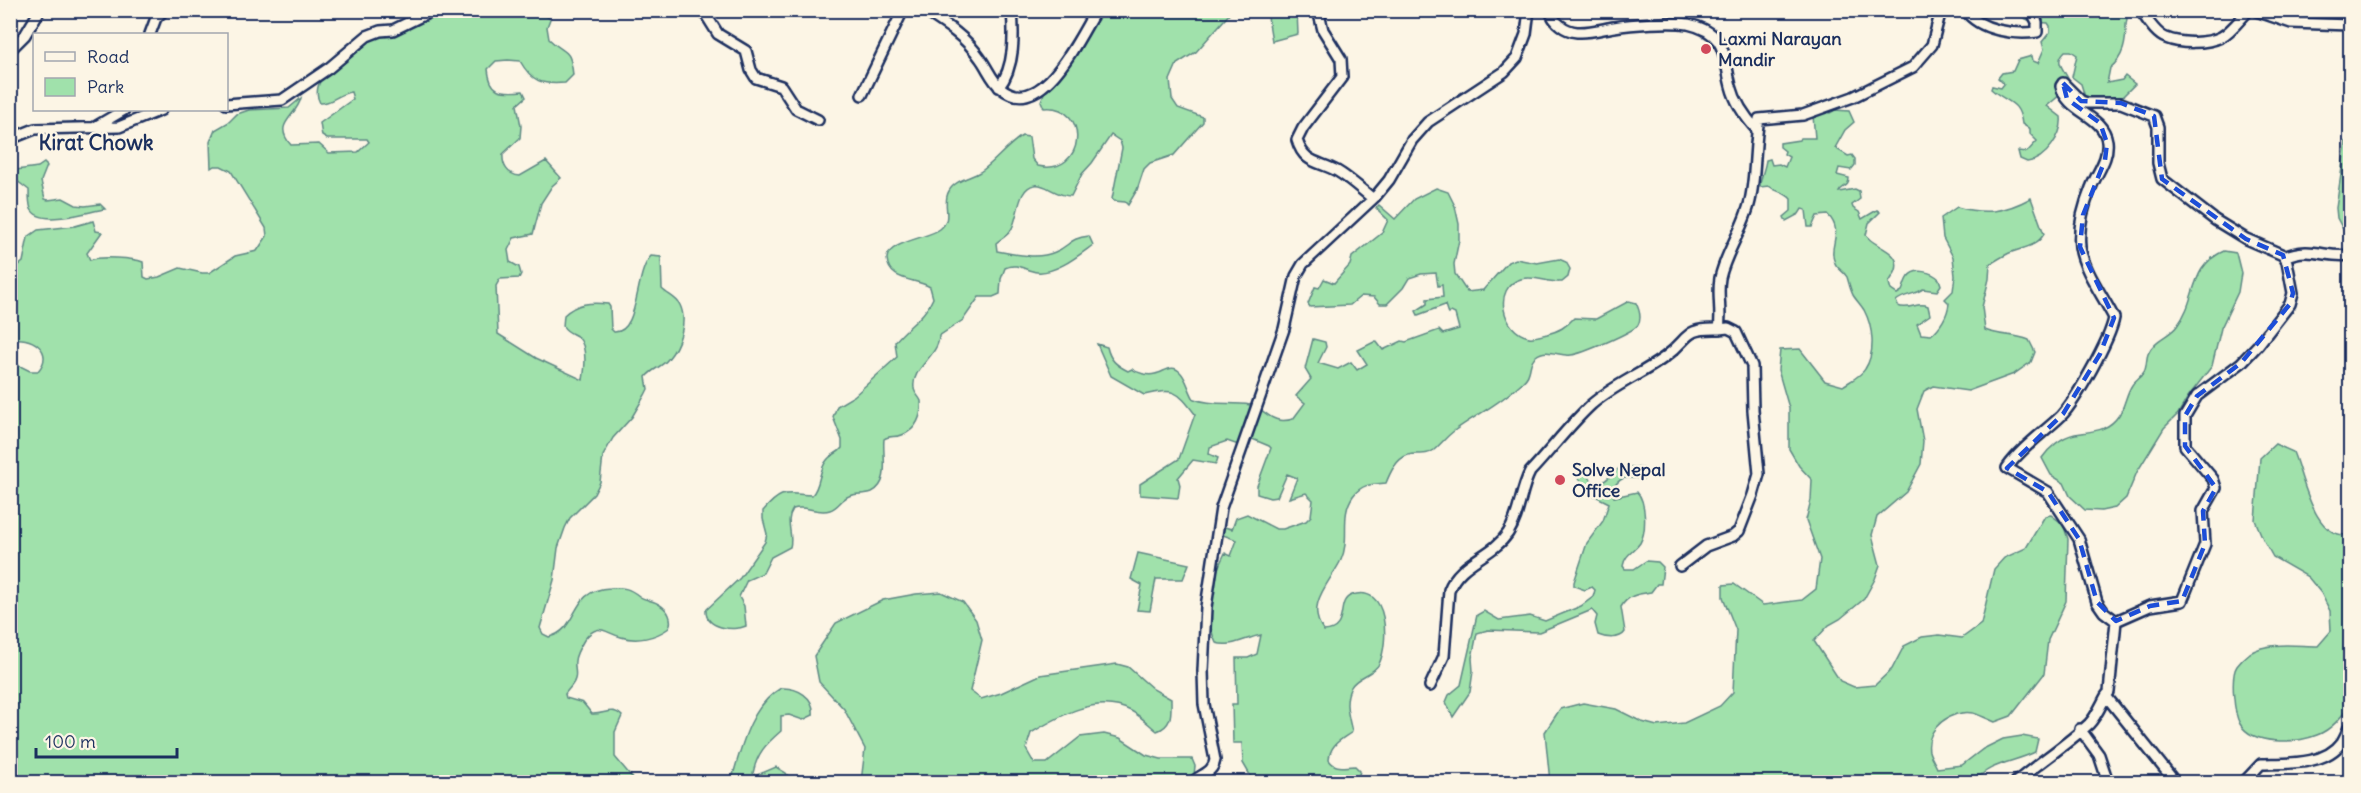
<svg xmlns="http://www.w3.org/2000/svg" width="2361" height="793" font-family="Delius,sans-serif">
	<style>
		.green { fill: #a0e1ab; stroke: #5e8884; stroke-width: 1.5 }
		.lines { fill: none; stroke-linecap: round; stroke-linejoin: round }
		.minor-casing { stroke: #1b2f5e; stroke-width: 14 }
		.minor { stroke: #fcf5e5; stroke-width: 9 }
		.marked { fill: none; stroke: #1d4ed8; stroke-width: 4.5; stroke-dasharray: 12 8; stroke-linejoin: round }
		.poi-dot { fill: #d1495b; stroke: #fcf5e5; stroke-width: 2 }
		.labels { text-anchor: middle; stroke-width: 5; stroke-linejoin: round; paint-order: stroke }
		.poi-label { font-size: 18px; font-weight: bold; fill: #1b2f5e; stroke: #fcf5e5; text-anchor: start }
		.quarter-label { font-size: 21px; font-weight: bold; fill: #1b2f5e; stroke: #fcf5e5 }
	</style>
	<rect width="100%" height="100%" fill="#fcf5e5"/>
	<filter id="ink" filterUnits="userSpaceOnUse"><feTurbulence type="fractalNoise" baseFrequency=".0167" numOctaves="2"/><feDisplacementMap in="SourceGraphic" scale="12" xChannelSelector="R" yChannelSelector="G"/><feConvolveMatrix kernelMatrix="1 2 1 2 8 2 1 2 1" color-interpolation-filters="sRGB"/></filter>
	<g filter="url(#ink)">
		<path class="green" d="M431,11H539L550,19L547,27L549,39C566,56 570,46 573,75L565,83C542,85 532,82 520,61L508,60L496,61L488,69C490,93 501,93 523,91L526,97L517,105L521,126L520,138L503,154C502,166 508,175 520,176L546,161L561,178L552,186L541,203L533,234L514,238L508,250L510,262L519,267L521,274L519,278L500,279L496,286L498,334L536,358L583,380C585,368 588,346 578,337C573,333 567,333 563,326L564,315C577,303 590,302 608,304L610,307L611,329L614,332C640,333 634,273 651,256L661,257L662,289C668,295 677,298 680,305C688,322 679,346 668,359C662,367 652,369 646,377L648,389L645,395L632,417L613,438L603,456L600,482L594,494L570,518L565,528L558,548L554,580L540,628L543,634L549,637C581,629 568,590 610,588C623,587 629,588 639,596C645,601 654,600 660,605C668,610 673,619 669,628C655,638 637,642 621,637C605,633 598,621 584,640C581,645 575,655 575,661C574,668 577,673 575,679C573,686 568,689 565,694L566,698L583,703L592,714C604,715 612,706 622,716L615,732V757L636,782H11L10,361L30,371H38C56,351 30,334 10,340L11,268H15L23,262L28,237L38,230L75,226L93,221L96,231L102,232L87,253L90,260C100,256 133,258 143,262L144,277L148,279L159,277L180,268L202,273H209L235,256L257,251L267,236L266,228L231,171L221,166H214L211,168L210,142L215,130L229,122L237,114L249,110L289,108L301,98C296,118 272,123 291,145L319,144L329,153L358,152L369,142L367,139H327L322,136L320,123L353,99L351,92C339,93 331,104 320,103C306,78 350,49 368,39C375,35 384,37 391,35C405,30 419,18 431,11Z
			M1091,11H1232L1196,52L1177,64L1170,80L1172,99L1178,108L1203,117V122L1174,155L1150,163L1144,169L1137,190L1128,205L1125,202L1114,201L1112,199L1122,148L1120,141L1111,135L1092,163L1082,174L1071,196C1055,196 1046,183 1035,185C1017,187 1019,218 1011,230C1008,235 1001,239 996,243L997,251C1016,254 1037,260 1055,252C1070,246 1069,238 1089,236L1093,245C1079,255 1056,274 1037,272C1026,271 1017,262 1005,268L1001,279L1000,294L993,297H979L963,320L939,336C939,356 911,368 914,388C914,393 919,396 921,401C922,415 917,430 902,435C895,438 890,435 884,439C882,455 891,483 872,492C864,495 856,493 849,496C841,499 838,508 830,510C817,514 806,505 793,509C784,522 794,534 790,547L771,557L763,573L747,580L739,597L744,606L746,626C733,632 705,628 706,610L740,578L765,542L767,534L763,519V511C783,488 786,494 812,495C821,485 818,471 827,460C831,454 838,454 842,448V440L833,417L837,406L854,396L897,357L895,342C907,326 925,318 933,298L930,287C915,278 889,282 887,259C886,242 929,238 940,229C954,218 941,204 949,191C955,180 970,178 980,172C995,162 1006,146 1022,136L1029,137L1032,159L1038,166C1086,177 1091,104 1044,108L1041,101L1046,88Z
			M1267,11H1297L1298,34L1272,41Z
			M2018,11H2126C2128,17 2127,18 2126,25C2126,42 2124,57 2110,68L2107,83L2122,80L2125,76L2135,84L2121,98L2085,97L2081,84L2072,77L2077,55L2071,51H2065C2053,63 2065,69 2069,81L2061,94L2047,106L2061,117C2063,134 2046,160 2027,162L2020,159L2018,151L2027,152L2037,141L2030,134V129L2022,124C2019,100 2008,104 1991,89L1992,86L2001,88L2004,84L1998,78L2002,73L2013,71L2018,60L2032,56L2033,61L2038,63L2044,49L2042,42L2050,32V26L2048,23L2032,22L2020,16Z
			M1835,110L1849,111L1854,122L1845,130L1835,148L1848,156L1852,155L1855,159V165L1851,170L1839,168L1837,175L1849,178C1849,188 1842,185 1839,192L1855,189L1859,191L1860,199L1852,205L1853,208L1859,212L1862,219L1877,210L1880,212L1869,223L1866,235C1872,247 1902,250 1896,270C1895,274 1891,278 1889,283L1891,290L1897,294L1902,291C1904,287 1905,280 1908,277C1915,267 1932,272 1939,279L1941,285L1937,291L1923,289C1915,295 1904,294 1896,301L1898,306C1909,311 1918,301 1928,306L1930,315L1917,324L1921,334L1931,335C1940,328 1948,315 1949,303L1945,299L1953,291L1955,276L1953,257L1943,238L1941,218L1957,207C1986,215 2005,212 2031,198L2044,234C2036,247 2025,247 2012,252C2004,255 1997,260 1990,264L1989,279L1982,307L1985,330C2000,336 2014,334 2029,340L2035,352L2031,362L2014,374L1968,391L1933,386L1924,391L1917,409L1923,441L1921,464L1906,492L1877,517L1872,535L1880,565L1875,579L1864,599L1840,619L1829,625L1814,641L1840,681L1854,687L1875,685L1892,669L1904,646L1922,637L1939,635L1962,638L1981,624L1994,569L2004,558L2026,548L2045,516L2051,515L2063,524L2068,539L2066,601L2048,640L2044,674L2011,716L1995,722C1988,719 1980,715 1973,713C1952,709 1925,728 1929,751C1930,756 1935,763 1937,768L1962,765L1983,749L2003,739L2022,736L2038,739L2035,752C2016,762 1987,763 1975,782H1550L1545,732L1560,709L1583,703L1616,709L1642,722L1657,726L1684,723L1720,706L1733,692L1736,630L1723,597V585L1734,584L1763,605L1802,600L1816,589L1820,559L1806,520L1811,500L1812,480L1799,466L1789,449V408L1778,370L1780,350L1800,349L1825,381L1843,386C1850,381 1861,376 1865,369C1876,352 1873,327 1864,310C1861,305 1856,300 1853,295C1850,289 1849,283 1847,277C1844,271 1837,269 1835,263C1827,245 1845,233 1828,215L1817,216L1812,227H1808L1806,210L1802,209L1799,214L1786,221L1784,217L1791,211V199C1784,191 1777,193 1769,186L1760,187C1760,178 1765,169 1766,160L1770,159L1772,165L1779,164L1785,167L1789,157L1784,154L1785,151L1780,147V143L1799,140L1800,138H1815L1813,116L1821,111L1830,113Z
			M2350,134V234L2345,233L2337,218L2336,208L2346,141Z
			M44,163L47,166L41,181L45,199L48,200L63,198L76,205L85,206L100,204L105,209C89,211 40,228 31,209C29,204 29,195 29,190L17,181H11V165L16,170L38,167Z
			M1436,188L1448,192L1455,206L1459,224V240L1454,264L1455,274L1467,292L1483,290L1508,262L1516,259L1537,263L1559,259L1566,262L1570,269L1568,277L1562,282C1548,283 1535,275 1521,279C1492,287 1502,332 1529,337C1534,338 1542,335 1547,334C1559,331 1566,327 1574,318L1596,319L1629,301L1636,303C1639,309 1642,318 1638,325C1633,332 1582,354 1571,355C1560,357 1547,347 1536,356C1530,360 1531,366 1529,372C1528,377 1522,383 1518,386C1500,404 1474,416 1454,431C1447,436 1441,444 1434,450C1425,457 1417,452 1408,455C1396,459 1390,473 1386,483C1371,484 1362,484 1353,496C1339,516 1351,538 1341,560C1330,583 1304,605 1324,631C1351,629 1334,601 1352,595C1389,583 1389,643 1379,664C1373,675 1357,676 1351,687C1343,702 1349,717 1352,732C1341,740 1330,744 1329,760C1336,770 1344,766 1355,766L1360,771L1357,782H1254L1243,763L1242,743H1233L1232,704H1237L1236,658H1248L1257,654L1261,635C1245,638 1232,648 1216,643C1204,619 1212,577 1225,553L1231,556L1237,540L1223,535L1224,527L1232,529L1236,518L1247,514L1276,529H1283L1306,521L1311,516L1313,500L1306,493L1289,498L1297,478L1287,474L1277,497L1270,498L1257,494V486L1271,448L1269,446L1250,438L1241,446L1227,441L1210,447L1209,454L1218,458L1216,464L1193,460L1178,478L1180,485L1178,498L1140,495V484L1179,459L1195,414C1177,390 1174,388 1144,395L1111,376L1097,344L1107,347C1110,360 1116,365 1128,371L1132,369C1137,373 1148,376 1155,374C1164,373 1172,362 1181,373C1187,380 1189,391 1194,399C1213,406 1231,402 1250,405C1265,407 1270,426 1293,419L1305,403L1296,396L1311,379L1305,369L1313,339L1325,342L1326,347L1318,363L1338,369L1351,362L1357,370L1367,364L1358,350L1376,341L1383,350L1402,341L1406,342L1439,330L1443,334L1459,329L1455,314L1451,312L1448,314L1445,305L1418,315L1416,311L1427,304V299L1443,297L1442,285L1438,286L1436,273L1421,274L1409,278L1403,288L1387,304H1380L1374,297L1361,296L1350,305L1310,307L1308,304L1315,287L1319,288L1324,279L1334,283L1350,265L1352,257L1382,233L1388,220L1376,208L1379,205L1395,219L1414,199Z
			M2224,251L2236,253L2241,273L2238,292L2221,328L2212,366L2188,397L2178,414L2164,428L2137,472L2126,498L2115,508L2101,511L2085,510L2070,496L2064,483L2051,475L2042,458C2049,448 2061,437 2075,434C2092,431 2108,432 2119,415C2125,406 2126,394 2132,385C2135,380 2141,377 2144,372C2147,367 2146,359 2148,354C2154,339 2170,336 2177,326C2198,299 2188,267 2224,251Z
			M2275,444L2293,452C2303,475 2314,543 2350,534V704C2343,716 2331,730 2317,735C2297,743 2253,746 2240,724C2234,714 2230,676 2237,666C2240,662 2246,656 2250,653C2269,641 2297,646 2318,646L2331,631L2330,611L2321,593L2308,577L2273,557L2263,539L2255,520L2260,458Z
			M1623,466L1643,468L1647,474L1643,479C1628,478 1622,473 1612,490L1614,497L1637,492C1646,501 1647,531 1640,543C1634,552 1625,554 1623,566L1625,569H1634L1646,561L1658,562L1663,567L1661,584H1657L1651,592C1638,594 1628,595 1621,607L1625,632C1620,640 1605,638 1598,635L1595,624L1597,616L1592,610L1539,632L1488,630L1477,633L1472,658L1473,671L1470,692L1453,717L1446,702L1449,695L1461,685L1477,615L1484,611L1499,620L1530,616L1545,621L1581,606L1593,597L1595,590L1592,587L1585,590L1574,586V582L1587,543L1603,521L1609,503L1591,494L1577,476L1578,472H1586L1592,481L1599,484C1609,480 1613,471 1623,466Z
			M1138,553L1189,564L1183,579H1156L1150,611L1137,610L1142,585L1131,579Z
			M941,592L963,602L976,620L982,640L970,691L981,699L1001,693L1040,675L1117,664L1128,667L1153,689L1171,699C1171,713 1173,725 1157,731C1149,725 1141,716 1131,711C1097,694 1061,715 1031,733L1026,749L1034,763H1047L1080,737L1104,734L1120,738L1146,755L1161,759H1192L1195,766L1194,775L1181,782H861L865,749L844,709L819,682L814,656L836,623L883,600L916,594Z
			M781,688C797,687 815,697 813,715L803,720L789,715L781,716V731C766,744 757,753 753,773L755,776L776,767L786,773L791,782H731C741,749 749,707 781,688Z"/>
		<g class="lines">
			<defs>
				<path id="minor" d="M703,10L718,34L746,51L751,70L756,78L781,86L796,109L818,120
					M923,10C945,24 965,36 980,58C987,67 992,81 1001,88C1042,121 1079,37 1096,10
					M1318,10L1323,30L1341,59L1342,77L1303,128L1297,140C1304,164 1319,161 1337,171C1349,178 1361,189 1372,198
					M1550,10C1553,22 1565,31 1577,32C1589,33 1602,29 1614,27C1631,24 1671,21 1688,24C1728,33 1723,56 1731,86C1735,102 1746,118 1757,130
					M1965,10C1980,31 2014,35 2037,32V22L2031,10
					M2140,10C2147,19 2155,34 2166,38C2180,44 2207,44 2221,37C2231,32 2241,18 2249,10
					M2253,10L2291,23L2350,25
					M150,34L156,18L164,10
					M10,50L25,35L40,10
					M999,87C1015,67 1014,35 1012,10
					M862,95L903,10
					M226,104L282,100L329,68L367,36L380,31L393,30L434,10
					M95,127L124,110
					M10,139L35,129L119,127L161,110
					M2284,257C2312,245 2326,259 2350,255
					M1680,566L1706,546L1733,536L1739,531L1753,495L1759,474L1753,410L1752,366L1736,332L1728,328L1719,329
					M1430,686L1444,656L1449,590C1460,561 1492,557 1508,533C1520,515 1520,491 1530,472C1551,450 1570,424 1592,404C1614,385 1642,374 1665,357C1691,338 1682,328 1719,329C1722,312 1717,295 1720,278C1726,251 1744,228 1750,201C1756,175 1754,146 1759,119L1803,115L1853,97L1913,67L1932,45L1941,10
					M2106,696L2175,782
					M2080,729L2099,755L2108,782
					M1193,782C1201,774 1213,773 1215,760L1204,704L1203,671L1206,607L1221,508L1284,329L1296,276L1303,264L1375,197L1389,180L1412,140L1428,122L1504,72L1517,58L1526,34L1529,10
					M2016,782C2040,762 2066,745 2089,724C2096,717 2101,705 2106,696L2109,692L2116,621L2150,606L2182,601L2205,544L2203,511L2216,488L2213,479L2185,446V416L2197,396L2241,363L2258,345L2290,304L2293,293L2287,262L2283,255L2246,239L2215,220L2162,179L2158,163V127L2154,116L2121,103H2087L2081,101L2063,83L2061,86C2067,113 2103,114 2107,141C2109,159 2097,172 2091,188C2084,205 2078,228 2080,247C2083,269 2104,298 2114,318C2110,340 2076,400 2061,416C2043,433 2021,448 2007,468L2048,492L2079,539L2097,602L2104,612L2116,621
					M2244,782L2261,764C2286,763 2325,766 2342,742C2345,737 2348,730 2350,725"/>
			</defs>
			<use href="#minor" class="minor-casing"/>
			<use href="#minor" class="minor"/>
		</g>
	</g>
	<path class="marked" d="M2063,83L2081,101L2121,103L2154,116L2162,179L2246,239L2283,255L2293,293L2290,304L2241,363L2197,396L2185,416V446L2216,488L2203,511L2205,544L2182,601L2150,606L2116,621L2097,602L2079,539L2048,492L2007,468L2063,414L2100,354L2114,318L2080,247L2083,215L2105,160L2107,143L2100,123L2067,99Z"/>
	<g class="poi-dot">
		<circle cx="1706" cy="49" r="6"/>
		<circle cx="1560" cy="480" r="6"/>
	</g>
	<g class="labels">
		<g class="poi-label">
			<text x="1718" y="45">Laxmi Narayan<tspan x="1718" dy="21">Mandir</tspan></text>
			<text x="1572" y="476">Solve Nepal<tspan x="1572" dy="21">Office</tspan></text>
		</g>
		<g class="quarter-label">
			<text x="96" y="150">Kirat Chowk</text>
		</g>
	</g>
	<rect width="2361" height="793" fill="none" stroke="#fcf5e5" stroke-width="36"/>
	<rect x="18" y="18" width="2325" height="757" fill="none" stroke="#1b2f5e" stroke-width="2" filter="url(#ink)"/>
	<rect x="33" y="33" width="195" height="78" fill="#fcf5e5" stroke="#a2a6af" stroke-width="1.5"/>
	<rect x="45" y="52" width="30" height="9" fill="#fcf5e5" stroke="#a2a6af" stroke-width="1.5"/>
	<text x="87" y="63" font-size="18" fill="#1b2f5e">Road</text>
	<rect x="45" y="78" width="30" height="18" fill="#a0e1ab" stroke="#a2a6af" stroke-width="1.5"/>
	<text x="87" y="93" font-size="18" fill="#1b2f5e">Park</text>
	<path d="M36 748v9h141v-9" fill="none" stroke="#1b2f5e" stroke-width="3"/>
	<text x="45" y="748" font-size="18" fill="#1b2f5e" stroke="#fcf5e5" stroke-width="4.5" paint-order="stroke">100 m</text>
</svg>
